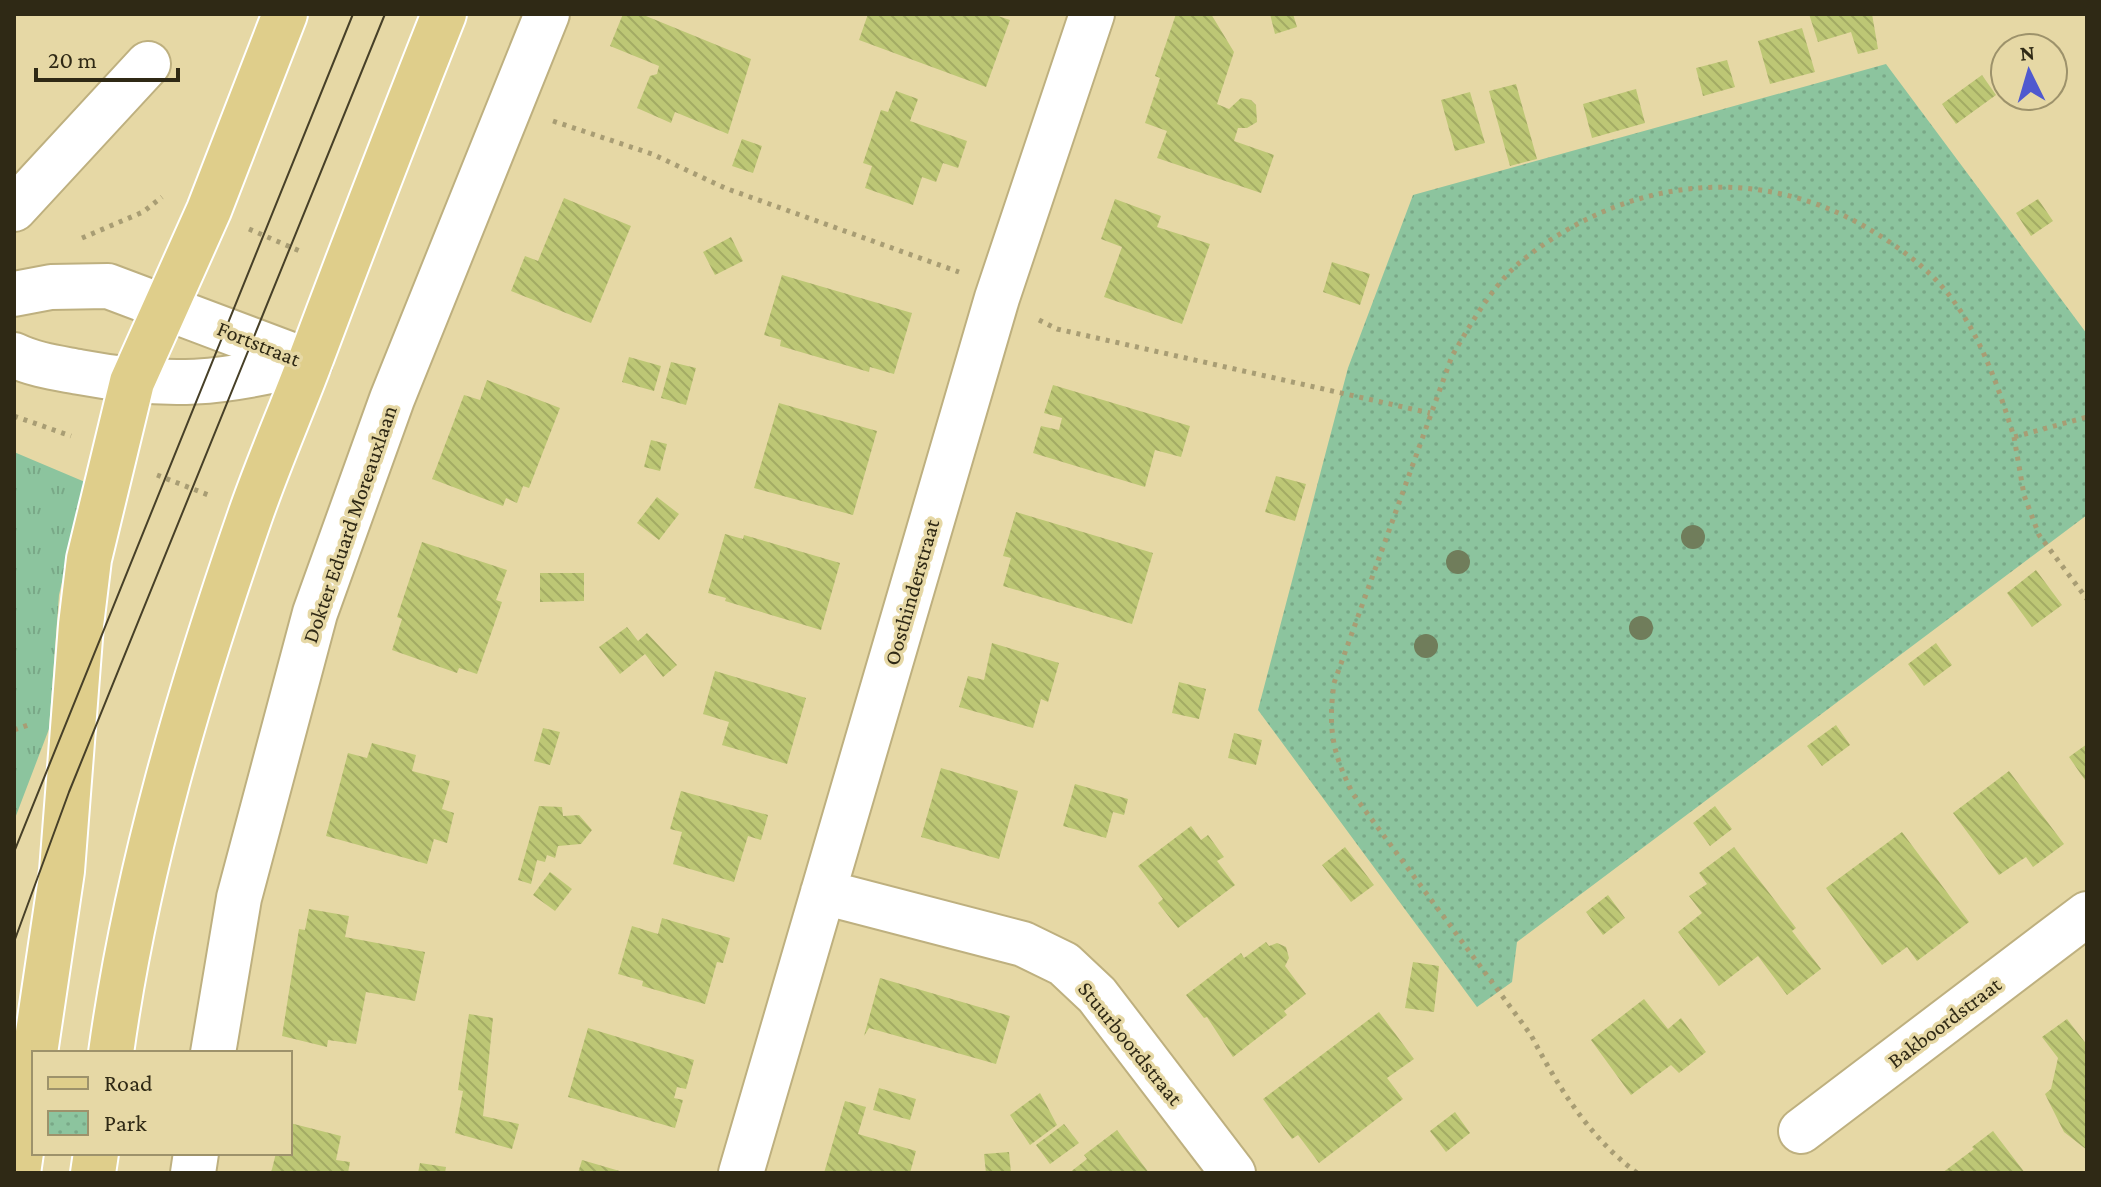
<svg xmlns="http://www.w3.org/2000/svg" width="2101" height="1187" font-family="'Crimson Pro',serif">
	<style>
		.grass { fill: url(#grass-tufts) }
		.park { fill: url(#park-dots) }
		.building { fill: url(#building-back-hatch) }
		.lines { fill: none; stroke-linecap: round; stroke-linejoin: round }
		.minor-casing { stroke: #beb07f; stroke-width: 48 }
		.primary-casing { stroke: #fff; stroke-width: 48 }
		.path { stroke: #a89d74; stroke-width: 5; stroke-dasharray: 4 6; stroke-linecap: butt }
		.minor { stroke: #fff; stroke-width: 44 }
		.primary { stroke: #dfce8b; stroke-width: 44 }
		.tram { stroke: #474028; stroke-width: 2 }
		.tree { fill: #707d5b }
		.labels { text-anchor: middle; stroke-width: 7; stroke-linejoin: round; paint-order: stroke }
		.street-label { font-size: 22px; fill: #2f2915; stroke: #e6d8a5 }
	</style>
	<defs>
		<pattern id="grass-tufts" width="24" height="20" patternUnits="userSpaceOnUse" patternTransform="scale(2)"><rect width="24" height="20" fill="#8cc49e"/><path d="M3 7l-1-3M5 7V3M7 7l1-3M15 17l-1-3M17 17v-4M19 17l1-3" fill="none" stroke="#79a887"/></pattern>
		<pattern id="park-dots" width="8" height="8" patternUnits="userSpaceOnUse" patternTransform="scale(2)"><rect width="8" height="8" fill="#8cc49e"/><path d="M2 2h.1M6 6h.1" fill="none" stroke="#79a887" stroke-width="1.8" stroke-linecap="round"/></pattern>
		<pattern id="building-back-hatch" width="6" height="6" patternUnits="userSpaceOnUse" patternTransform="scale(2)"><rect width="6" height="6" fill="#bdc775"/><path d="M-1 5l2 2M0 0l6 6M5-1l2 2" fill="none" stroke="#a3ab64"/></pattern>
	</defs>
	<rect width="100%" height="100%" fill="#e6d8a5"/>
	<path class="grass" d="M14,452L85,482L59,595L49,729L14,821Z"/>
	<path class="park" d="M1886,64L2087,334V515L1517,942L1512,982L1477,1007L1258,710L1348,368L1413,195Z"/>
	<path class="building" d="M623,14H641L751,59L728,134L675,112L671,123L637,108L650,76L657,74L659,66L610,46Z
		M868,14H992L1010,20L986,87L859,40Z
		M1176,14H1211L1234,52L1217,104L1229,109L1241,98L1251,100L1256,105L1257,122L1247,128H1238L1234,141L1274,155L1261,193L1157,158L1167,131L1145,123L1160,78L1155,76Z
		M1270,14H1293L1297,27L1275,34Z
		M1809,14H1872L1878,49L1858,54L1851,32L1818,42Z
		M1802,28L1815,72L1770,84L1758,41Z
		M1727,60L1735,87L1703,96L1696,68Z
		M1982,75L1996,95L1956,124L1942,104Z
		M1516,84L1537,159L1510,166L1489,91Z
		M1636,89L1645,123L1592,138L1583,104Z
		M896,91L918,99L910,121L967,141L958,168L943,163L936,182L922,177L913,205L865,188L872,166L863,163L881,110L888,112Z
		M1470,92L1485,143L1455,151L1441,100Z
		M742,139L762,146L753,173L732,166Z
		M564,198L631,226L591,323L511,291L525,256L538,261Z
		M1115,199L1161,216L1157,227L1210,244L1182,324L1104,297L1122,247L1101,239Z
		M2038,199L2053,221L2031,236L2016,213Z
		M731,237L743,261L715,275L703,252Z
		M1332,262L1370,274L1360,305L1323,292Z
		M782,275L912,313L894,374L870,367L869,372L780,346L781,340L764,335Z
		M629,357L661,366L654,391L622,382Z
		M671,362L696,368L686,405L661,398Z
		M487,380L560,408L529,488L523,486L517,503L506,498L503,506L432,479L464,395L480,400Z
		M1053,385L1190,426L1181,457L1155,450L1145,487L1033,453L1041,426L1059,430L1062,418L1044,413Z
		M779,403L877,431L853,515L754,488Z
		M651,440L667,444L660,471L644,467Z
		M1276,476L1306,484L1295,521L1265,512Z
		M657,497L679,514L659,540L637,523Z
		M1016,512L1153,553L1132,624L1003,586L1011,558L1003,556Z
		M725,534L743,539L744,535L840,563L821,630L725,601L726,598L708,593Z
		M422,542L507,570L496,600L502,602L477,674L459,668L457,673L392,650L402,619L397,617Z
		M2036,570L2062,605L2032,627L2007,593Z
		M540,573H584V601L540,602Z
		M627,627L638,641L647,633L677,665L663,677L645,654L620,674L599,647Z
		M992,643L1059,663L1048,702L1041,699L1033,728L959,707L968,676L984,680Z
		M1936,643L1952,665L1924,686L1908,664Z
		M715,671L806,698L787,764L722,745L729,722L703,714Z
		M1179,682L1206,689L1199,719L1172,713Z
		M1836,725L1850,745L1822,766L1807,746Z
		M543,728L560,732L550,765L534,761Z
		M1234,733L1262,740L1256,765L1228,758Z
		M372,743L416,755L412,771L450,781L442,809L454,813L447,843L434,839L427,864L326,836L348,753L367,758Z
		M2087,744V783L2069,757Z
		M941,768L1018,791L999,859L921,837Z
		M2009,771L2064,844L2033,867L2026,857L1999,875L1953,813Z
		M1075,784L1128,799L1124,815L1113,812L1106,838L1063,826Z
		M681,791L768,815L761,840L748,836L734,882L673,864L682,832L670,829Z
		M539,806L562,807L563,816L579,815L592,830L581,844L558,846L555,858L547,855L545,862L537,860L531,884L518,880Z
		M1715,806L1732,829L1710,846L1693,823Z
		M1191,826L1201,840L1208,835L1224,857L1217,861L1235,885L1178,928L1158,903L1163,899L1138,866Z
		M1902,832L1969,922L1917,961L1907,947L1882,965L1826,888Z
		M1345,847L1374,885L1351,902L1322,865Z
		M1734,847L1796,928L1792,931L1821,969L1787,995L1758,956L1719,986L1678,932L1702,913L1689,896L1707,884L1699,873Z
		M550,872L572,889L555,911L533,895Z
		M1608,895L1625,918L1603,935L1586,912Z
		M309,909L349,916L345,937L425,952L415,1001L366,992L356,1044L328,1040L327,1047L282,1036L299,929L305,930Z
		M662,918L730,938L723,963L717,962L705,1004L642,986L643,981L618,974L632,926L658,934Z
		M1266,942L1269,946L1277,943L1286,947L1289,958L1285,966L1306,994L1284,1011L1287,1015L1233,1057L1207,1017L1204,1018L1186,995L1241,953L1244,958Z
		M1413,962L1439,966L1434,1012L1405,1008Z
		M880,978L1010,1016L996,1064L869,1028L864,1036Z
		M1644,999L1668,1029L1681,1018L1706,1052L1679,1073L1671,1065L1631,1095L1591,1040Z
		M1379,1012L1414,1059L1387,1078L1403,1099L1319,1163L1298,1135L1292,1139L1263,1099Z
		M469,1014L493,1018L483,1116L519,1124L512,1149L455,1133L463,1091L458,1090Z
		M2067,1019L2087,1045V1150L2064,1132L2045,1094L2051,1089L2058,1058L2042,1037Z
		M588,1028L694,1060L686,1089L677,1087L674,1098L683,1100L675,1128L568,1097Z
		M879,1088L916,1099L910,1120L873,1110Z
		M1040,1093L1057,1125L1030,1145L1010,1115Z
		M845,1101L866,1107L858,1134L916,1151L910,1173H824Z
		M1455,1112L1470,1133L1446,1152L1430,1131Z
		M290,1123L341,1136L336,1160L350,1162L348,1173H271L276,1153H290Z
		M1064,1124L1079,1143L1050,1164L1036,1145Z
		M1117,1130L1149,1173H1069L1087,1159L1084,1155Z
		M1993,1131L2025,1173H1942L1974,1149L1972,1147Z
		M1009,1152L1011,1173H986L984,1154Z
		M582,1160L623,1172V1173H578Z
		M420,1163L446,1167L445,1173H418Z"/>
	<g class="lines">
		<defs>
			<path id="minor" d="M14,209L148,64
				M14,294L51,287L108,286L310,362
				M14,355C34,365 58,368 79,372C170,389 221,384 310,362
				M823,892L1023,944L1064,964L1097,995L1233,1173
				M213,1053L239,898L315,613L392,399L547,14
				M1801,1131L2087,914
				M193,1173L196,1153
				M741,1173L997,298L1092,14"/>
			<path id="primary" d="M35,1053L62,871L81,625L89,559L132,382L209,210L285,14
				M111,1053C136,871 190,689 250,516C268,464 290,414 309,364C353,247 398,130 444,14
				M18,1173L34,1062
				M93,1173L96,1153"/>
		</defs>
		<use href="#minor" class="minor-casing"/>
		<use href="#primary" class="primary-casing"/>
		<path class="path" d="M553,121L652,154L725,188L959,272
			M249,229L302,252
			M82,238L143,212L162,197
			M1039,320L1057,329L1430,413
			M14,416L71,436
			M2014,437L2024,495L2039,535L2087,599
			M157,475L211,496
			M14,730L28,725
			M1637,1173C1589,1137 1558,1087 1531,1035L1353,794C1332,752 1328,729 1334,683L1452,356C1472,322 1493,284 1524,259C1627,178 1756,162 1869,229C1896,245 1925,266 1945,290C1980,332 1998,386 2014,437L2087,417"/>
		<use href="#minor" class="minor"/>
		<use href="#primary" class="primary"/>
		<path class="tram" d="M14,852L353,14
			M14,942L69,792L385,14"/>
	</g>
	<g class="tree">
		<circle cx="1693" cy="537" r="12"/>
		<circle cx="1458" cy="562" r="12"/>
		<circle cx="1641" cy="628" r="12"/>
		<circle cx="1426" cy="646" r="12"/>
	</g>
	<g class="labels">
		<g class="street-label">
			<text transform="translate(259 343) rotate(22)" y="8">Fortstraat</text>
			<text transform="translate(349 524) rotate(-71)" y="8">Dokter Eduard Moreauxlaan</text>
			<text transform="translate(911 592) rotate(-74)" y="8">Oosthinderstraat</text>
			<text transform="translate(1944 1022) rotate(-37)" y="8">Bakboordstraat</text>
			<text transform="translate(1131 1043) rotate(51)" y="8">Stuurboordstraat</text>
		</g>
	</g>
	<rect width="2101" height="1187" fill="none" stroke="#2f2915" stroke-width="32"/>
	<rect x="32" y="1051" width="260" height="104" fill="#e6d8a5" stroke="#9d926b" stroke-width="2"/>
	<rect x="48" y="1077" width="40" height="12" fill="#dfce8b" stroke="#9d926b" stroke-width="2"/>
	<text x="104" y="1091" font-size="24" fill="#2f2915">Road</text>
	<rect x="48" y="1111" width="40" height="24" fill="url(#park-dots)" stroke="#9d926b" stroke-width="2"/>
	<text x="104" y="1131" font-size="24" fill="#2f2915">Park</text>
	<g transform="translate(2029 72) rotate(355)"><circle r="38" fill="#e6d8a5" stroke="#9d926b" stroke-width="2"/>
	<path d="M0-6L14 30L0 20L-14 30Z" fill="#4f59cf"/>
	<text y="-12" font-size="22" font-weight="bold" text-anchor="middle" fill="#2f2915">N</text>
	</g>
	<path d="M36 68v12h142v-12" fill="none" stroke="#2f2915" stroke-width="4"/>
	<text x="48" y="68" font-size="24" fill="#2f2915" stroke="#e6d8a5" stroke-width="6" paint-order="stroke">20 m</text>
</svg>
